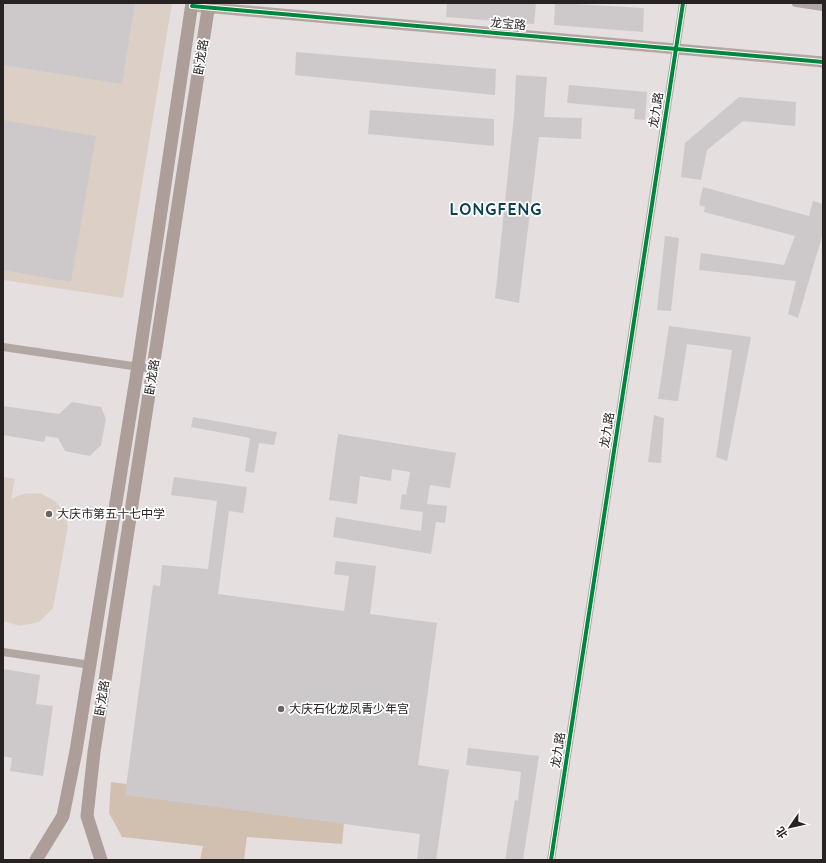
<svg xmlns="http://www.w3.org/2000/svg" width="826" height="863" font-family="Quicksand,'Noto Sans SC',sans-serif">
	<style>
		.green { fill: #dcd0c6 }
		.forest { fill: #d1c0b0 }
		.building { fill: #cdc9ca }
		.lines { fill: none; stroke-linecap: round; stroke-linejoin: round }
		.minor { stroke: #b3a7a3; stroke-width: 8 }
		.tertiary { stroke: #b3a7a3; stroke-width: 11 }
		.primary { stroke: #ad9e99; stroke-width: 13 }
		.cycleway-casing { stroke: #fff; stroke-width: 6 }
		.cycleway { stroke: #00873e; stroke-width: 4 }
		.poi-dot { fill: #6a6565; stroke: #fff; stroke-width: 1.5 }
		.labels { text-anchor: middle; stroke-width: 3.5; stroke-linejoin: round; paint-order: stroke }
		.street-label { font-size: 12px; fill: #272323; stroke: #fff }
		.poi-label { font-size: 12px; fill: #272323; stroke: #fff; text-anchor: start }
		.district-label { font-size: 16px; font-weight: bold; letter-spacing: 1px; fill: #094151; stroke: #fff }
	</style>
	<rect width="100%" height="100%" fill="#e5dfdf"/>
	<path class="green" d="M3,3H172L123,298L3,280Z
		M3,477L15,479L11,499L23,494L40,493L55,501L64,512L68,526L53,608L39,622L20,626L3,621Z"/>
	<path class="forest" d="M111,782L345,812L342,844L247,837L244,860H200L203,846L122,837L109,813Z"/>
	<path class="building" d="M3,3H135L122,84L3,65Z
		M447,3H536L534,24L446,17Z
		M555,3L644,8L643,32L554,25Z
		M296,52L496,69L495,95L295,75Z
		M516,75L547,77L544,117L582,118L581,139L539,137L519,303L495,298L514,115Z
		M569,85L647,92L645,120L634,119L635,109L567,103Z
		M739,97L796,102L795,126L743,121L707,150L701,180L681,177L685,143Z
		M370,110L494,119V146L368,134Z
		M3,120L96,136L71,282L3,270Z
		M703,187L809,216L813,201L823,204V233L798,318L788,314L796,281L699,270L701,253L784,265L795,236L704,212L705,207L699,205Z
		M665,236L679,238L671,311L657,310Z
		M669,326L751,337L727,461L716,457L732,350L687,344L678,401L658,399Z
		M72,402L101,407L106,419L101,445L90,456L65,451L58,438L46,436L44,442L3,435V406L59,414Z
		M654,415L664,418L661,463L648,462Z
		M193,417L277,432L274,445L259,443L254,473L245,471L250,438L191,427Z
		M338,434L456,453L450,488L430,485L427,504L447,506L445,523L436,522L431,554L333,537L336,517L421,531L423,512L400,509L402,494L406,495L410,472L392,469L391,481L360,476L357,504L329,500Z
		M174,477L247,487L243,513L229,511L218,594L344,611L349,576L334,574L336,561L376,566L370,614L437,623L418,765L449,770L436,860H417L420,834L125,795L153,585L160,586L162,565L208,569L217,501L171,495Z
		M3,669L40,675L36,704L53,706L43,776L10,771L12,758L3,756Z
		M468,748L539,756L523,860H505L515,800L518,801L521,772L466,765Z"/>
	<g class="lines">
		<path class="minor" d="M796,3L823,7
			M3,347L153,369
			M3,652L91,665
			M551,860L683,3"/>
		<path class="tertiary" d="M192,6L823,62"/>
		<path class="primary" d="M36,860L63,816L76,751L138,366L192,3
			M101,860L87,816L94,752L209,3"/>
		<defs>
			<path id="cycleway" d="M192,6L823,62
				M551,860L683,3"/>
		</defs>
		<use href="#cycleway" class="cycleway-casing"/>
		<use href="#cycleway" class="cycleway"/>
	</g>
	<g class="poi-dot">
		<circle cx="49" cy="514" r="4"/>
		<circle cx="281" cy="709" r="4"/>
	</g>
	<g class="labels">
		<g class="street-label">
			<text transform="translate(508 24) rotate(5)" y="4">龙宝路</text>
			<text transform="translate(201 57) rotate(-81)" y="4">卧龙路</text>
			<text transform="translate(656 110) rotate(-81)" y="4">龙九路</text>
			<text transform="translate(152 377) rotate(-81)" y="4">卧龙路</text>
			<text transform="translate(607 430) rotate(-81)" y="4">龙九路</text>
			<text transform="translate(102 698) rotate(-81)" y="4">卧龙路</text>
			<text transform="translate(558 750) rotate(-81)" y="4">龙九路</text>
		</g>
		<g class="poi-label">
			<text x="57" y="518">大庆市第五十七中学</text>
			<text x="289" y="713">大庆石化龙凤青少年宫</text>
		</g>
		<g class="district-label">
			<text x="496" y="215">LONGFENG</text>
		</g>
	</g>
	<rect width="826" height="863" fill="none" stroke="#272323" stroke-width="8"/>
	<g transform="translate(790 827) rotate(236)" stroke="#ffffff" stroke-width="3" paint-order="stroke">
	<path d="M0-3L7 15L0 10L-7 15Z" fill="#272323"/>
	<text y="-6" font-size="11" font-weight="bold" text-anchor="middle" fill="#272323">北</text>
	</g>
</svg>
